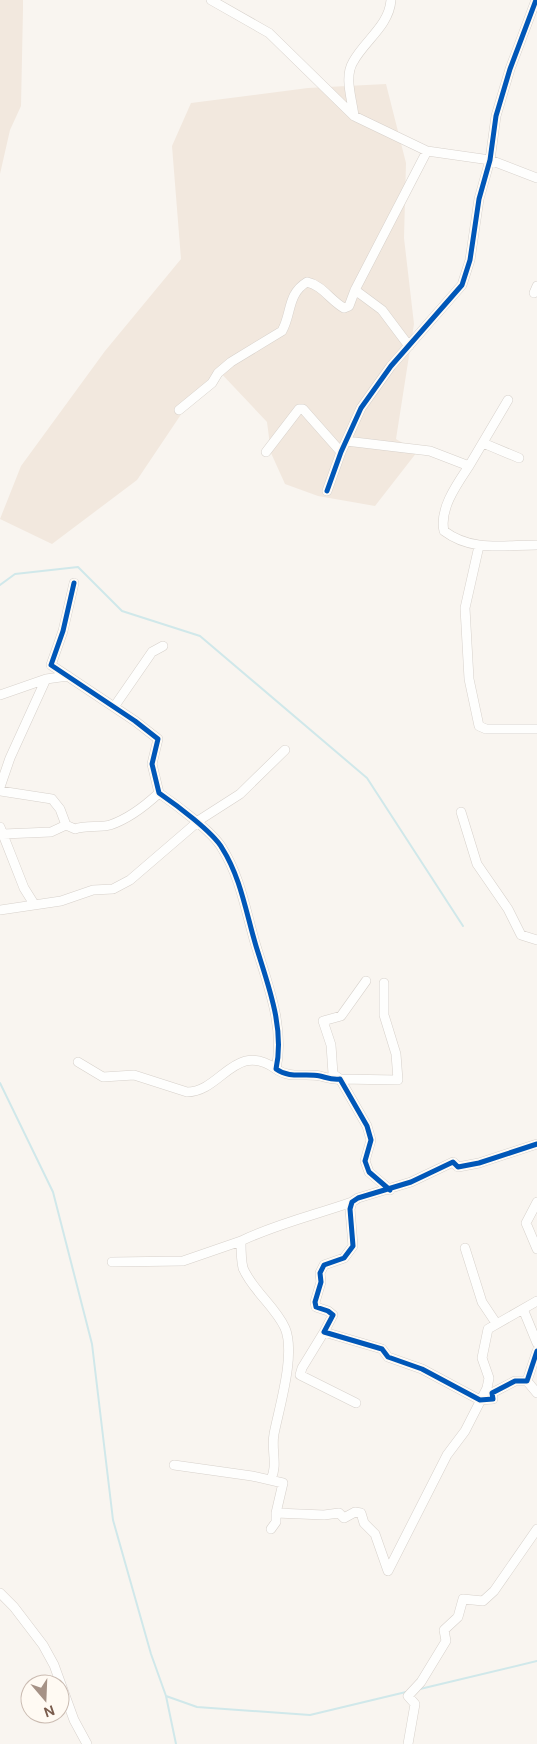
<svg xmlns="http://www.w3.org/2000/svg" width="537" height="1744" font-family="'DM Sans',sans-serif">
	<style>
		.residential { fill: #f2e8de }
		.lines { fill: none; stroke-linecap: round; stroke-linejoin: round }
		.stream { stroke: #d0e8ea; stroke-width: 2 }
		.minor-casing { stroke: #d7d1cb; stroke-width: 10 }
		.minor { stroke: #fefefd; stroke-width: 9 }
		.cycleway-casing { stroke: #fffaf3; stroke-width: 8 }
		.cycleway { stroke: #0057b8; stroke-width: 5 }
	</style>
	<rect width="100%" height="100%" fill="#f9f5f0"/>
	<path class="residential" d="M0,0H23V9L21,106L10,130L0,174Z
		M386,84L406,163L404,238L414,324L396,439L417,452L375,506L318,496L285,484L271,453L267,422L217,369L182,413L137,480L52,544L0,519L21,466L105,351L181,259L172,146L191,103L308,88Z"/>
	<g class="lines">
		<path class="stream" d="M0,585L15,574L78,567L122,611L200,636L367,778L463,926
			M0,1083L53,1192L92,1344L113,1520L151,1654L166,1696L176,1744
			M420,1689L537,1661
			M166,1696L197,1707L310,1715L406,1692"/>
		<defs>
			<path id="minor" d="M211,0L269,33L354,116L427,151L490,160L537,178
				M354,116C352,99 344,77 353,62C365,40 389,26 391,0
				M355,290L382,310L409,346
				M534,293L537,286
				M179,410L212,383L218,373L231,362L282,331C292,313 287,294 307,282C322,285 331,301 344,308L349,306L355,290L427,151
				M346,441L430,451L469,466C457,484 439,509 444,531C472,552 503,545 537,545
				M483,443L519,458
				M266,452L299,409H303L341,452
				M469,466L508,400
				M327,491L341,452L361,408L391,366L462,285L470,260L479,199L490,160L496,116L510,69L536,0
				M479,546L465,608L469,679L479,726L486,729H537
				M74,583L63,631L51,665L135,721L158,739L152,764L159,793C175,804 213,832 222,848C241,878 246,913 256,946C268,985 285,1028 276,1069C290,1079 304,1073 320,1076C328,1078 332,1080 340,1079L367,1126L371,1140L365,1161L369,1172L390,1190
				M0,695L46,679
				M114,707L152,652L163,646
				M0,787L10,758L46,679L68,676
				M0,791L52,799L60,809L66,825L75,829C87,825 98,828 110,825C128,819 145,806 159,793
				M461,812L477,864L508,909L521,935L537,940
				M0,827L24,888L34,904
				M3,834L51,832L66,825
				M0,910L61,901L93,890L113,889L130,880L201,819L240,794L285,750
				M366,981L341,1016L323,1021L331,1045L333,1074L340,1079L398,1080L396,1054L384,1015V983
				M78,1062L103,1077L134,1075L187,1092C221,1092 235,1040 276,1069
				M537,1144L479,1163L458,1167L453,1162L411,1182L358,1198L352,1202L350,1209L353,1246L344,1258L324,1265L320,1273L321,1282L315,1302L316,1307L328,1311L333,1315L324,1332L382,1349L388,1357L422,1369L480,1400L493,1399L492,1393L515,1381H527L537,1351
				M537,1202L526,1223L537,1249
				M241,1241C276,1224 315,1215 352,1202
				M465,1248L482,1302L496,1323
				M112,1262L183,1261L241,1241C241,1249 241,1260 243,1268C252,1290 275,1306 285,1328C296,1354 279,1408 274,1434C271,1450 278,1465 271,1479
				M523,1309L537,1343
				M324,1332L302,1368L300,1375L356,1403
				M527,1381L537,1393
				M174,1465L252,1476L283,1483L276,1513
				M271,1529L276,1522V1513L324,1515L339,1513L344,1518L355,1512L361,1513L364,1523L375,1534L388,1571L447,1455L465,1431L487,1388L489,1378L482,1358L488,1329L537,1301
				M0,1593L14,1607L43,1645L54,1665L74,1720L87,1744
				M408,1744L415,1704L408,1696L421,1682L446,1641L444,1630L458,1617L463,1599L483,1601L494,1591L537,1529"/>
		</defs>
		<use href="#minor" class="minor-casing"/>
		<use href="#minor" class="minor"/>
		<defs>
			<path id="cycleway" d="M327,491L341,452L361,408L391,366L462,285L470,260L479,199L490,160L496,116L510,69L536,0
				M74,583L63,631L51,665L135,721L158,739L152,764L159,793C175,804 213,832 222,848C241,878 246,913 256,946C268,985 285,1028 276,1069C290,1079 304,1073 320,1076C328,1078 332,1080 340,1079L367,1126L371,1140L365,1161L369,1172L390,1190
				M537,1144L479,1163L458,1167L453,1162L411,1182L358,1198L352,1202L350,1209L353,1246L344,1258L324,1265L320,1273L321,1282L315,1302L316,1307L328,1311L333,1315L324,1332L382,1349L388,1357L422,1369L480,1400L493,1399L492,1393L515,1381H527L537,1351"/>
		</defs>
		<use href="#cycleway" class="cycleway-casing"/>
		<use href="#cycleway" class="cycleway"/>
	</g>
	<g transform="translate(45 1699) rotate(161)"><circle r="24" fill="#fffaf3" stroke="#cabbb1"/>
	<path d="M0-4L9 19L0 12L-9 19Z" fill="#a69286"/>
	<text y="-8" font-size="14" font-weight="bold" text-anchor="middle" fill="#7a5c4d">N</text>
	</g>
</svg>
